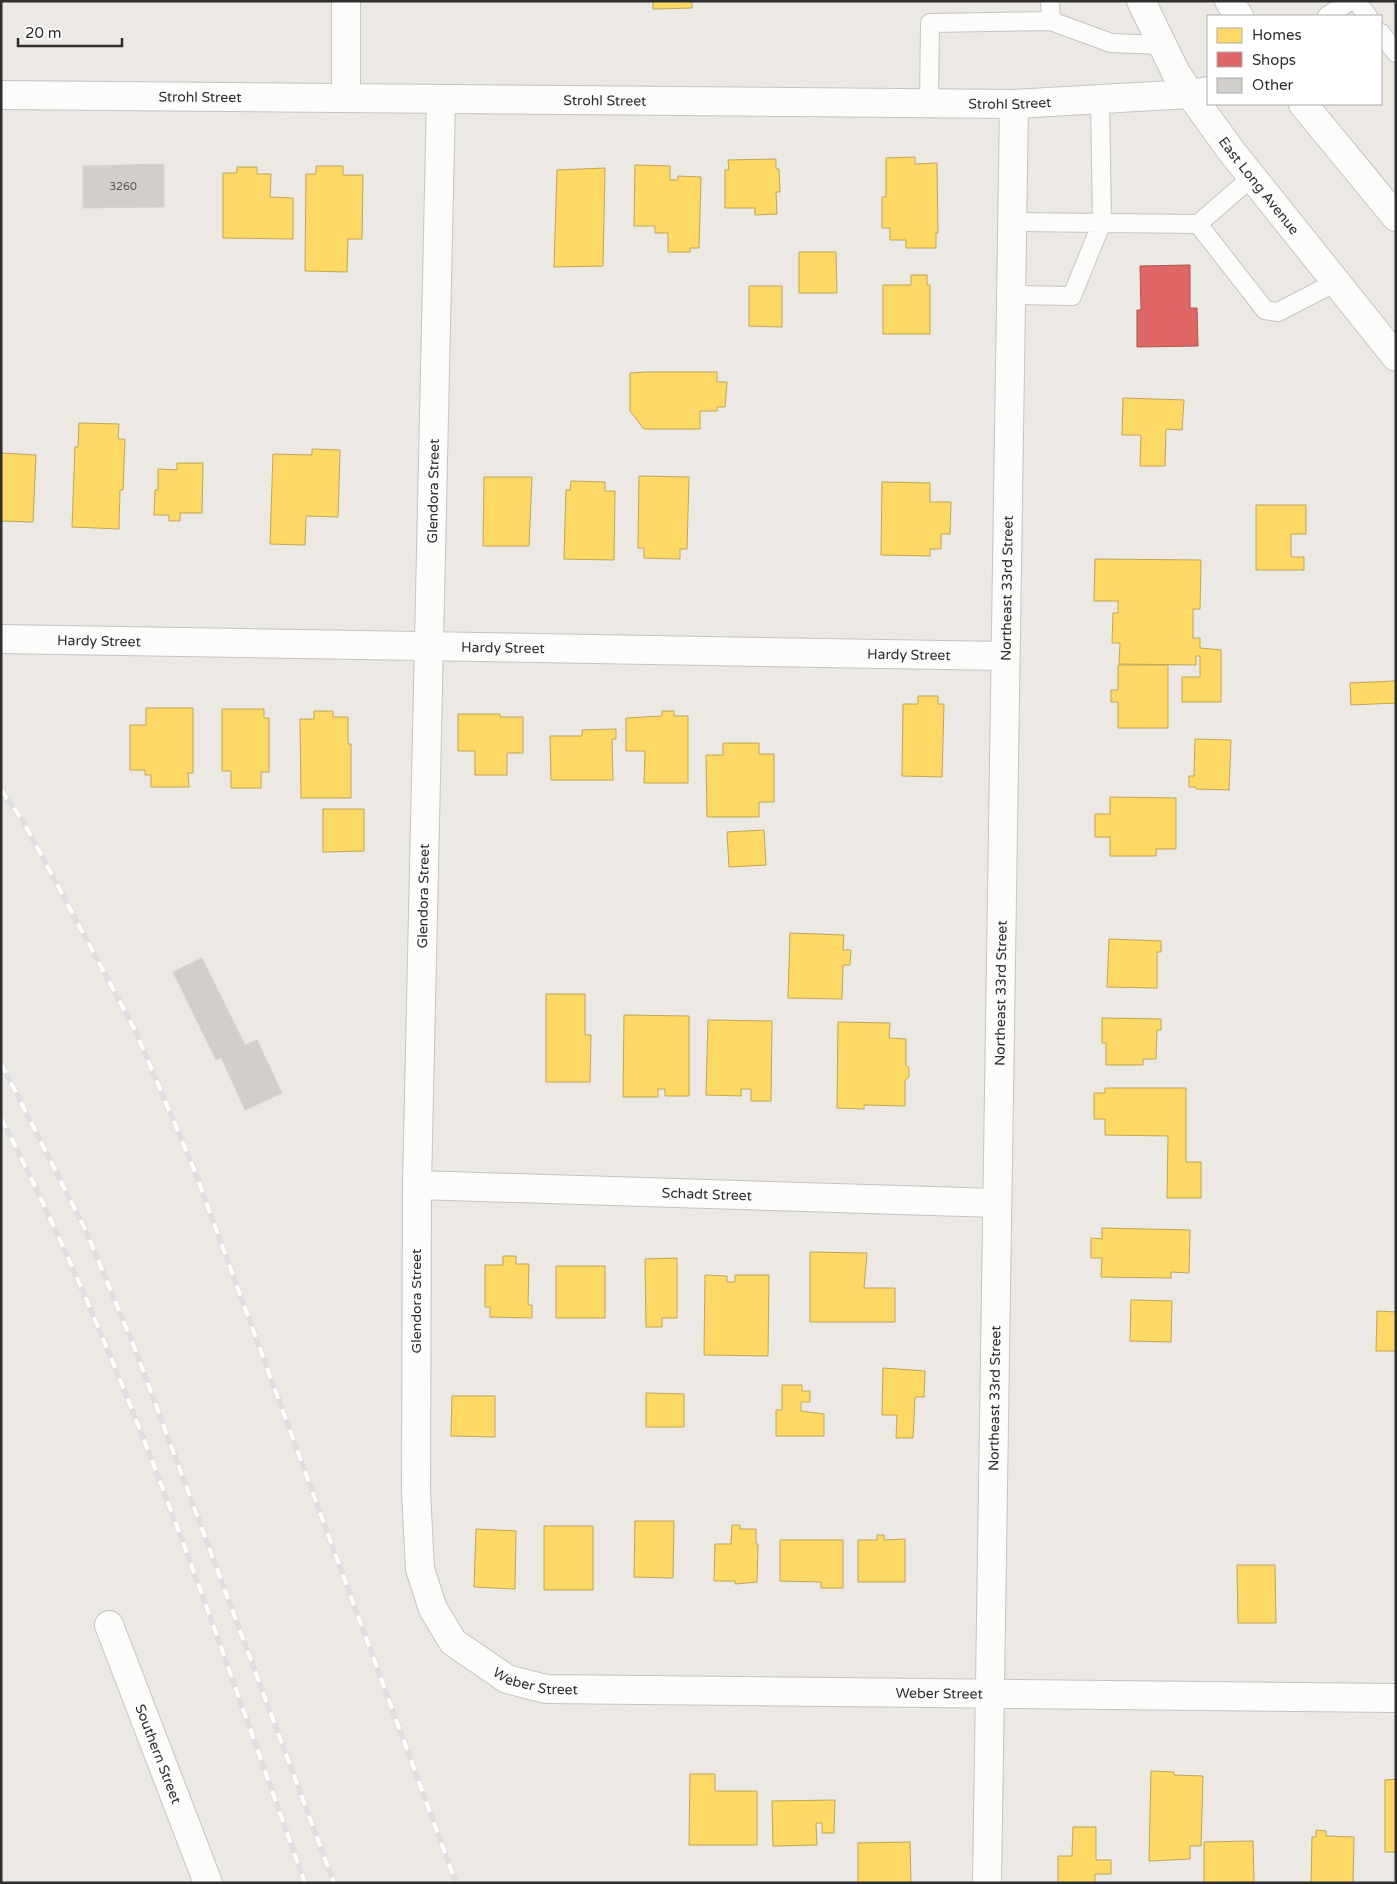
<svg xmlns="http://www.w3.org/2000/svg" width="1397" height="1884" font-family="'Varela Round',sans-serif">
	<style>
		.homes { fill: #ffd966; stroke: #c0a655 }
		.shops { fill: #e06666; stroke: #ab5555 }
		.building { fill: #d1cecb; stroke: #d7d4d0 }
		.lines { fill: none; stroke-linecap: round; stroke-linejoin: round }
		.lane-casing { stroke: #c5c4c5; stroke-width: 20 }
		.street-casing { stroke: #c5c4c5; stroke-width: 30 }
		.secondary-casing { stroke: #c5c4c5; stroke-width: 30 }
		.lane { stroke: #fcfcfb; stroke-width: 18 }
		.street { stroke: #fcfcfb; stroke-width: 28 }
		.secondary { stroke: #fcfcfb; stroke-width: 28 }
		.rail-casing { stroke: #dfdfe1; stroke-width: 5.5 }
		.rail { stroke: #fff; stroke-width: 4; stroke-dasharray: 11; stroke-linecap: butt }
		.labels { text-anchor: middle; stroke-width: 5; stroke-linejoin: round; paint-order: stroke }
		.number-label { font-size: 11px; fill: #585857 }
		.street-label { font-size: 14px; fill: #2e2e2e; stroke: #fff }
	</style>
	<rect width="100%" height="100%" fill="#ece8e4"/>
	<path class="homes" d="M653,1H692V8L653,9Z
		M915,157V164L937,163L938,233H936V248H906V240H890V228H882V197H886V158Z
		M776,159V169H779L780,192H776L777,214L755,215V208H725V170H729L728,160Z
		M635,165L670,166V180H678V176L701,177L699,248H690V252H668V233H655V226H634Z
		M316,166H343V175H363L362,239H348L347,272L305,271L306,174H316Z
		M237,167H257V174H271L270,197L293,198V239L223,238V173H237Z
		M605,168L603,266L554,267L557,170Z
		M799,252H836L837,293H799Z
		M911,275H927V285H930V334H883V285H911Z
		M749,286H782V327L749,326Z
		M648,372H717V382H727L725,407H717V411H700V429H644L630,411V373Z
		M1123,398L1184,400L1182,430L1166,429L1165,466H1140L1141,435H1122Z
		M79,423L119,424L118,439H125L123,490H120L119,529L72,527L75,447H78Z
		M312,449L340,450L338,517L306,516L305,545L270,544L273,454L312,455Z
		M1,453L36,455L33,522L1,521Z
		M177,463H203L202,513H180V521H169V515H154L155,490H158V469L177,470Z
		M639,476L689,477L687,549H680V559L644,558V548H638Z
		M484,477H532L529,546H483Z
		M571,481L605,482V491H615L614,560L564,559L566,490H570Z
		M882,482L930,483V502H951L950,534H941V549H930V556L881,555Z
		M1256,505H1306V534H1291V557H1304V570H1256Z
		M1095,559L1201,560L1200,609H1193V638H1200V648L1221,650V702H1182V677H1200V656H1196V665L1119,664L1120,643H1112L1113,613H1118V601H1094Z
		M1118,665H1168V728H1118V702H1111V690H1118Z
		M1396,681V703L1351,705L1350,683Z
		M918,696H938V704H944L942,777L902,776L903,704H918Z
		M146,708H193V773H188L189,787H151V775H145V770H130V725H146Z
		M222,709H264V718H269V772H261V788H231V771H222Z
		M314,711H333V717H348V744H351V798H301L300,719H314Z
		M662,711H674V716H688V783H644L645,751H626V718L662,716Z
		M458,714H500V717H523V753H507V775H475V751H458Z
		M616,729V739H612L613,780H551L550,736H582V730Z
		M1195,739L1231,740L1229,790L1196,789V787H1189V776H1194Z
		M723,743H759V754H774V802H759V817H707L706,755H723Z
		M1110,797L1176,798V849H1156V856H1110V837H1095V814H1110Z
		M323,809H364V851L323,852Z
		M764,830L766,865L729,867L727,832Z
		M790,933L844,935L843,950H851L850,965H843L842,999L788,998Z
		M1109,939L1161,941V952H1157V988L1107,987Z
		M546,994H585V1035H591L590,1082H546Z
		M624,1015L689,1016V1096H665V1089H658V1097H623Z
		M1102,1018L1161,1019V1030H1157L1156,1059H1143V1065H1106V1043H1102Z
		M708,1020L772,1021L771,1101H751V1089H741V1096L706,1095Z
		M838,1022L890,1023L889,1038L906,1039V1065L909,1068V1077L905,1081V1106L864,1105V1109L837,1108Z
		M1105,1088H1186V1162H1201V1198H1167L1168,1136L1105,1135V1119H1094V1093H1105Z
		M1102,1228L1190,1230L1189,1273L1171,1272V1278L1101,1277L1102,1258H1091V1238L1102,1239Z
		M810,1252L867,1253L864,1288H895V1322H810Z
		M503,1256H516V1264H529L528,1305H532V1318L490,1317V1307H485V1265H503Z
		M677,1258V1318H662V1327H646L645,1259Z
		M556,1266H605V1318H556Z
		M705,1275L727,1276V1282H735V1275H769L768,1356L704,1355Z
		M1131,1300L1172,1301L1171,1342L1130,1341Z
		M1377,1311L1396,1312V1351H1376Z
		M883,1368L925,1371L924,1397H915L913,1438H896L897,1415H882Z
		M782,1385H802V1391H810V1402H801V1411L824,1414V1436H776V1410H782Z
		M646,1393L684,1394V1427H646Z
		M452,1396H495V1437L451,1436Z
		M635,1521H674L673,1578L634,1577Z
		M732,1525H740V1529H756V1544H758L757,1582L735,1584V1581H714L715,1544H731Z
		M544,1526H593V1590H544Z
		M476,1529L516,1531L515,1589L474,1587Z
		M877,1535H884V1540L905,1539V1582H858V1540H877Z
		M780,1540H843V1588H821V1582L780,1581Z
		M1237,1565H1275L1276,1623H1238Z
		M1151,1771L1174,1772V1775L1203,1776L1201,1846H1190V1859L1149,1861Z
		M690,1774H715V1791H757V1845H689Z
		M1396,1779V1852H1385V1780Z
		M835,1800L834,1833H822V1823H816L817,1845L773,1846L772,1801Z
		M1073,1827H1096V1860H1111V1874H1095V1883H1058V1856H1072Z
		M1316,1830L1326,1831V1836L1354,1837L1353,1883H1311L1312,1837H1316Z
		M1253,1841L1254,1882L1204,1883V1842Z
		M910,1842L911,1883H858V1843Z"/>
	<path class="shops" d="M1190,265V308H1197L1198,346L1137,347V310H1141L1140,266Z"/>
	<path class="building" d="M164,164V207L83,208V166Z
		M202,958L245,1045L257,1040L282,1093L245,1110L221,1057L216,1060L173,972Z"/>
	<g class="lines">
		<defs>
			<path id="lane" d="M1356,1L1368,16
				M1327,16L1350,1
				M1051,21L1111,43L1162,45
				M1381,33L1396,53
				M929,104L930,23L1051,21L1050,1
				M1252,177L1198,224L1265,310L1278,312L1336,282
				M1012,222L1198,224
				M1011,295L1072,296L1102,222L1100,100"/>
			<g id="street">
				<path d="M346,1V98"/>
				<path id="s1" d="M1,95L1014,104L1190,94L1208,91"/>
				<path id="s2" d="M441,99L417,1185L416,1491L420,1569L433,1609L453,1642L507,1679L546,1689L1396,1698"/>
				<path id="s3" d="M1,639L1005,656"/>
				<path id="s4" d="M417,1185L997,1203"/>
				<path id="s5" d="M109,1625L208,1883"/>
				<path id="s6" d="M987,1883L1014,104"/>
			</g>
			<g id="secondary">
				<path id="s7" d="M1141,1L1176,73L1190,94L1232,152L1396,357"/>
				<path d="M1229,1L1239,16"/>
				<path d="M1303,104L1396,217"/>
			</g>
		</defs>
		<use href="#lane" class="lane-casing"/>
		<use href="#street" class="street-casing"/>
		<use href="#secondary" class="secondary-casing"/>
		<use href="#lane" class="lane"/>
		<use href="#street" class="street"/>
		<use href="#secondary" class="secondary"/>
		<defs>
			<path id="rail" d="M1,790L23,821L135,1030L194,1169L456,1883
				M1,1063L86,1231L135,1349L334,1883
				M1,1118C127,1363 212,1625 305,1883"/>
		</defs>
		<use href="#rail" class="rail-casing"/>
		<use href="#rail" class="rail"/>
	</g>
	<g class="labels">
		<g class="number-label">
			<text x="123" y="190">3260</text>
		</g>
		<g class="street-label">
			<text dy="5" stroke="none"><textPath href="#s1" startOffset="199">Strohl Street</textPath></text>
			<text dy="5" stroke="none"><textPath href="#s1" startOffset="604">Strohl Street</textPath></text>
			<text dy="5" stroke="none"><textPath href="#s1" startOffset="1009">Strohl Street</textPath></text>
			<text dy="5" stroke="none"><textPath href="#s7" startOffset="220">East Long Avenue</textPath></text>
			<text transform="translate(433 491) rotate(-89)" y="5">Glendora Street</text>
			<text dy="5" stroke="none"><textPath href="#s6" startOffset="1295">Northeast 33rd Street</textPath></text>
			<text dy="5" stroke="none"><textPath href="#s3" startOffset="98">Hardy Street</textPath></text>
			<text dy="5" stroke="none"><textPath href="#s3" startOffset="502">Hardy Street</textPath></text>
			<text dy="5" stroke="none"><textPath href="#s3" startOffset="908">Hardy Street</textPath></text>
			<text transform="translate(423 896) rotate(-89)" y="5">Glendora Street</text>
			<text dy="5" stroke="none"><textPath href="#s6" startOffset="890">Northeast 33rd Street</textPath></text>
			<text dy="5" stroke="none"><textPath href="#s4" startOffset="290">Schadt Street</textPath></text>
			<text transform="translate(416 1301) rotate(-90)" y="5">Glendora Street</text>
			<text dy="5" stroke="none"><textPath href="#s6" startOffset="485">Northeast 33rd Street</textPath></text>
			<text dy="5" stroke="none"><textPath href="#s2" startOffset="1645">Weber Street</textPath></text>
			<text dy="5" stroke="none"><textPath href="#s2" startOffset="2050">Weber Street</textPath></text>
			<text dy="5" stroke="none"><textPath href="#s5" startOffset="138">Southern Street</textPath></text>
		</g>
	</g>
	<rect width="1397" height="1884" fill="none" stroke="#2e2e2e" stroke-width="5"/>
	<rect x="1207" y="15" width="175" height="90" fill="#ffffff" stroke="#ababab"/>
	<rect x="1217" y="28" width="25" height="15" fill="#ffd966" stroke="#ababab"/>
	<text x="1252" y="40" font-size="15" fill="#2e2e2e">Homes</text>
	<rect x="1217" y="52" width="25" height="15" fill="#e06666" stroke="#ababab"/>
	<text x="1252" y="65" font-size="15" fill="#2e2e2e">Shops</text>
	<rect x="1217" y="78" width="25" height="15" fill="#d1cecb" stroke="#ababab"/>
	<text x="1252" y="90" font-size="15" fill="#2e2e2e">Other</text>
	<path d="M18 38v8h104v-8" fill="none" stroke="#2e2e2e" stroke-width="2.5"/>
	<text x="25" y="38" font-size="15" fill="#2e2e2e" stroke="#ffffff" stroke-width="4" paint-order="stroke">20 m</text>
</svg>
